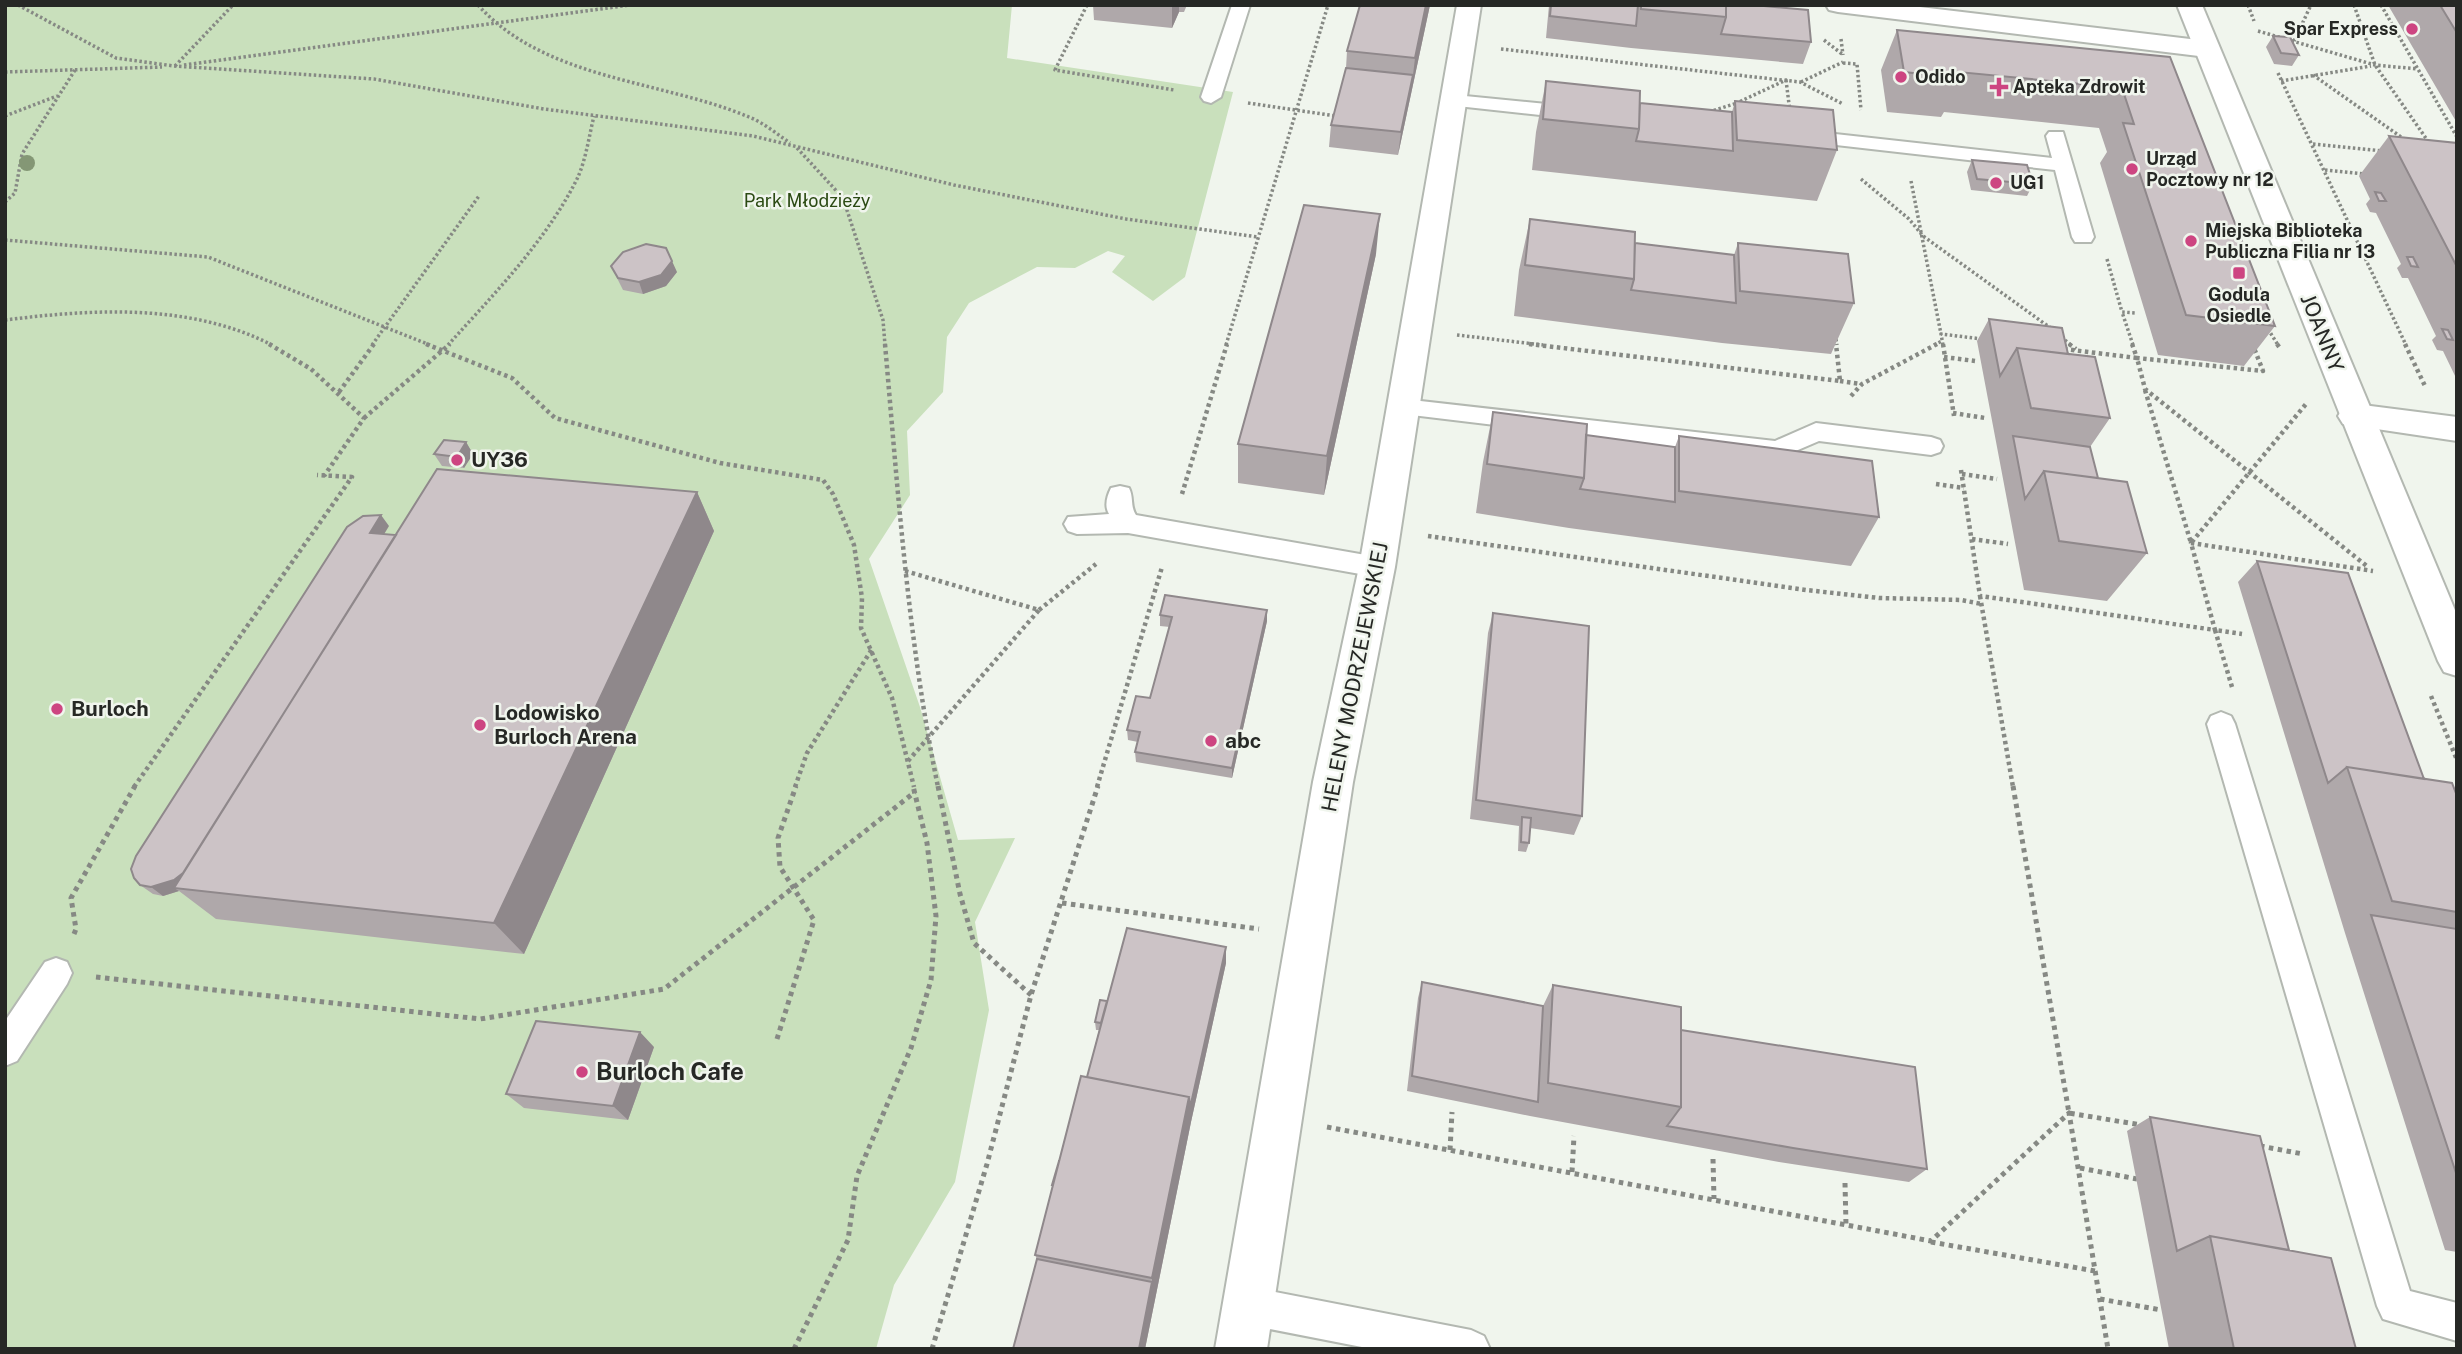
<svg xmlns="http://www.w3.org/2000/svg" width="2462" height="1354" font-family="'Public Sans',sans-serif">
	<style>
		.green { fill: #c9e0bc }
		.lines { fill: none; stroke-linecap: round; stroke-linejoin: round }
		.service-casing { stroke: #b3b8b1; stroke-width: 4 }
		.minor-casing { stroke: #b3b8b1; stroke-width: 4 }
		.tertiary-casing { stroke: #b3b8b1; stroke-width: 4 }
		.path-far2 { stroke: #868984; stroke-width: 3.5; stroke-dasharray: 2.5 2.5; stroke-linecap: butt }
		.path-far1 { stroke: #868984; stroke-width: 4.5; stroke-dasharray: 3.5 3.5; stroke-linecap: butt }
		.path { stroke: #868984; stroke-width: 5; stroke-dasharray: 4.5 4.5; stroke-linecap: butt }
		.service { fill: #fff; fill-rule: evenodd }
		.minor { fill: #fff; fill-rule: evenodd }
		.tertiary { fill: #fff; fill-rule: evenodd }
		.tree { fill: #849775 }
		.wall { fill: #afa8aa }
		.shaded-wall { fill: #8f888b }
		.building { fill: #ccc3c6; stroke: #8f888b; stroke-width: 2 }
		.poi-dot { fill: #cd4581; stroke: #f0f5ed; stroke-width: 2.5 }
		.labels { text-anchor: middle; stroke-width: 5; stroke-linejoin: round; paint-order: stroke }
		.far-poi-label { font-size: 18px; font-weight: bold; fill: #262825; stroke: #f0f5ed; text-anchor: start }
		.far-park-label { font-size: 18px; fill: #2b4a13; stroke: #f0f5ed }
		.street-label { font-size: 21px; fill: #262825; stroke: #f0f5ed }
		.poi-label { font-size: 21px; font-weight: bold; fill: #262825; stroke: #f0f5ed; text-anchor: start }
		.near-poi-label { font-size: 24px; font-weight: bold; fill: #262825; stroke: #f0f5ed; text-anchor: start }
	</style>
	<rect width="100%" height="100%" fill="#f0f5ed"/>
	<path class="green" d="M5,5H1012L1007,58L1233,92L1185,277L1153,301L1112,272L1125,256L1108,251L1075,268L1037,267L969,303L947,337L943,392L907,431L910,495L869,559L920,707L958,840L1015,838L975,922L989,1010L955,1182L894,1285L876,1349H5Z"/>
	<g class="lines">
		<defs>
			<path id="service" d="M1232,5H1250L1221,97L1211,103L1204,101L1201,97Z
				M1455,95L1577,107L1587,113L1577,119L1448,105L1445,101Z
				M1799,130L2052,158L2046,136L2049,132H2063L2094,237L2091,242H2075L2072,237L2055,170L1792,140L1789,136L1792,132Z
				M1403,399L1775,441L1816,423L1931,437L1940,440L1943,446L1940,452L1931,455L1819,441L1777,459L1395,413L1391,407L1395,401Z
				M1120,486L1129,488C1134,498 1130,506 1136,515L1377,557L1386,560L1390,567L1386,574L1377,577L1128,533L1077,534L1068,531L1064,524L1068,517L1109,514C1104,506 1107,496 1111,488Z
				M2221,712L2231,716L2235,724L2410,1291L2457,1303V1341L2383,1319L2377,1306L2207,724L2211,716Z
				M56,958L67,962L72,973L67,984L17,1061L5,1066V1021L45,962Z
				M1249,1287L1471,1330L1484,1336L1490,1349H1372L1249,1325L1236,1319L1230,1306L1236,1293Z"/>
			<path id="minor" d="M1457,5H1481L1395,567L1353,782L1267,1349H1215L1313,782L1359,567Z
				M1826,5H1903L2207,41L2216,44L2220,49L2216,54L2207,57L1838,12L1829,10Z
				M2355,404L2457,417V441L2343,424L2338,416L2343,408Z"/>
			<path id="tertiary" d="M2177,5H2202L2457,615V676L2444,672L2438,661Z"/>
		</defs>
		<use href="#service" class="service-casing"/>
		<use href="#minor" class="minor-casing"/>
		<use href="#tertiary" class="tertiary-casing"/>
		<path class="path-far2" d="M18,5L116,58L174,66L374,79L544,109L753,136L954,185L1126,219L1258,237
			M478,5C545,80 661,80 749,117C764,123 777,134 790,143
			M1087,5L1055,70L1174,90
			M2248,5L2254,21
			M2354,5L2375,65L2430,144
			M2381,5L2457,137
			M2258,31L2375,65L2418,69
			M1841,39L1843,55
			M1824,40L1842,54
			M2294,41L2311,5
			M1501,49L1800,82L1843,104
			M1843,63L1857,64L1861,110
			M184,65L630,5
			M175,66L233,5
			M5,72L162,67
			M2278,73L2406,345
			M2313,75L2404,139
			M1786,80L1792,128L1741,101Z
			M2281,81L2371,66
			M1801,82L1843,62
			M1248,103L1336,116
			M1709,112L1737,103
			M5,116L57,96
			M2313,144L2384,151
			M797,148L843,198L883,320L885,345
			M2325,170L2365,174
			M1861,179L1909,219L1923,236L2052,329
			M1911,181L1941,334
			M5,202L15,193L22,154L75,70
			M5,240L208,257L430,345
			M2107,259L2122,312
			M5,320C94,309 190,303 272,345
			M2268,329L2278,345
			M1457,335L1543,345
			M2061,337L2071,345
			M1836,339L1837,345
			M372,345L479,196
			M448,345C494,294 546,241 577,179C586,160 589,136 594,116
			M1226,345L1328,5
			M1934,345L1942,341
			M1943,345L1941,334L1982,339
			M2133,345L2122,312L2136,313"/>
		<path class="path-far1" d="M269,344L311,369L364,418L324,476
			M426,344L512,378L555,418L720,463L823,480L833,494L854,545L862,598L861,628L892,698L914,787
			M885,344C898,492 908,641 938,787
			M1529,344L1840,381L1836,344
			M1943,344L1954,416
			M2069,344L2076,349
			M2132,344L2137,358L2263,371L2254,348
			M2277,344L2280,348
			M2405,344L2425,386
			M2064,349L2137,358L2145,389L2368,567
			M1944,357L1975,361
			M1840,381L1861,384
			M2145,390L2191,543L2306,404
			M339,392L374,344
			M1851,396L1862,384L1937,344
			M1953,413L1985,418
			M364,418L450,344
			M1961,470L1980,596L2215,630L2191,543L2373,571
			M1962,474L1997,479
			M1936,484L1964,488
			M1182,494L1227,344
			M1428,536L1806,590L1879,598L1961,600L1982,604
			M1972,539L2008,544
			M905,571L1039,610L908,761
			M1980,596L2013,787
			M1039,610L1096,564
			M2232,687L2215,630L2242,634
			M2431,696L2457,760
			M134,787L352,477L317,475
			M795,787L807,753L872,649
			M1097,787L1162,567"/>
		<path class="path" d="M938,786L960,894L974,943L1031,995
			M2013,786L2069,1113L2141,1125
			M1062,903L1259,929
			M74,934L76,929L71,898L135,786
			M96,977L480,1019L664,989L915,792
			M777,1039L814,920L780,867L778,838L796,786
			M1327,1127L1931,1241L2069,1113L2108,1349
			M2260,1146L2303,1154
			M1450,1150L1452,1112
			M1713,1159L1714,1199
			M2080,1168L2137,1179
			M1572,1172L1574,1136
			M1845,1183L1846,1225
			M1931,1242L2095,1271
			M2100,1299L2161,1310
			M794,1349L848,1240L857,1176L911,1048L931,980L936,916L927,843L913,786
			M932,1349L987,1164L1031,995L1098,786"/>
		<use href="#service" class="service"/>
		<use href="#minor" class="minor"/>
		<use href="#tertiary" class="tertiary"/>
	</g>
	<circle class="tree" cx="27" cy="163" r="8"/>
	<path class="wall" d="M1093,5H1187L1184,12H1179L1172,28L1094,20Z
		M1430,5L1398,155L1329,147L1331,125L1346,68L1347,51Z
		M1549,5H1753L1811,42L1803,64L1631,48L1546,38Z
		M2388,5H2457V123Z
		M1897,30L2170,57L2275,326L2244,366L2158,355L2100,163L2107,152L2099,128L1944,112L1941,117L1887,112L1881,70Z
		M2273,36L2299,55L2292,66L2274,64L2266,47Z
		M1546,81L1640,103L1732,112L1735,101L1837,150L1817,201L1532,170L1536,132Z
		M2389,136L2457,143V380L2443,351L2437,350L2432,340L2436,336L2408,278H2402L2397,268L2401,264L2376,213L2370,212L2366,204L2370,199L2359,176Z
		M1972,160L2033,184L2027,196L1971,190L1967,172Z
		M1530,219L1635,243L1734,255L1738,243L1854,303L1831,354L1722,343L1514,316L1519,270Z
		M1376,254L1324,495L1238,483V444Z
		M611,266L677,272L666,286L643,294L623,290Z
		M1989,319L2068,354L2110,418L2090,447L2098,478L2147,553L2107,601L2024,590L1977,341Z
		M1493,412L1586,435L1675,447L1679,436L1879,517L1851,566L1569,528L1476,513L1483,462Z
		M466,442L473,454L464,468L442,466L434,454Z
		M697,492L714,531L524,954L216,919L179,891L163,896L153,894L140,885L389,526L384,534L396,535Z
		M2257,561L2424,779L2457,796V1252L2445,1250L2345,933L2238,582Z
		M1267,610V621L1232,778L1136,762L1135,752L1138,742L1128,740L1127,730L1150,698L1170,627L1160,626V615Z
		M1493,613L1582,816L1574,835L1530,828L1529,843L1526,852L1518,851L1519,826L1470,819L1488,633Z
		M1226,947V963L1191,1122L1145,1349H1013L1037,1259L1035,1255L1059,1161L1087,1077L1099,1030H1096L1095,1022L1107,1001Z
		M1422,982L1543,1006L1553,985L1681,1030L1927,1169L1909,1182L1779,1162L1530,1116L1407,1091L1418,998Z
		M654,1047L628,1120L524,1108L506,1094Z
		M2150,1117L2289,1250L2356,1349H2169L2127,1131Z"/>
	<path class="shaded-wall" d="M1172,5H1179V12L1172,28Z
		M1426,5H1430L1398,155L1401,132L1413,75L1415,58Z
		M1380,214L1376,254L1324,495L1327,456Z
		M672,261L677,272L666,286L643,294L639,282Z
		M466,442L473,454L464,468L457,457Z
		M697,492L714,531L524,954L494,923Z
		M381,515L389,526L378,544L370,533Z
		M1267,610V621L1232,778V768Z
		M195,864L174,888L179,891L163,896L151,887Z
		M1226,947V963L1191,1122L1145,1349H1139L1152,1282V1278L1189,1097Z
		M640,1032L654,1047L628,1120L613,1106Z"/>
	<path class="building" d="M1360,5H1426L1415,58L1347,51Z
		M1551,5H1638L1636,26L1550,16Z
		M1641,5H1726V17L1641,9Z
		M1726,5H1753L1808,10L1811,42L1721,34L1726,17Z
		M2440,5H2457V33Z
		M1897,30L2170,57L2275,326L2186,315L2123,123L2134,124L2122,88L1959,72L1960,78L1904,72Z
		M2273,36L2290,37L2299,55L2281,53Z
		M1346,68L1413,75L1401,132L1331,125Z
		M1546,81L1640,91L1639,129L1543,119Z
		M1735,101L1833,110L1837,150L1737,140Z
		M1640,103L1732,112L1733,151L1636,141L1639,129Z
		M2389,136L2457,143V267Z
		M1972,160L2027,165L2033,184L1977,179Z
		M2375,192L2381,193L2386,201H2379Z
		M1304,205L1380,214L1327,456L1238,444Z
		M1530,219L1635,232L1634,279L1525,265Z
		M1635,243L1734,255L1736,303L1631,290L1634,279Z
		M1738,243L1848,254L1854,303L1740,291Z
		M646,244L666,248L672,261L661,275L639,282L618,278L611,266L623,252Z
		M2407,257H2413L2418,267L2411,266Z
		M1989,319L2062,328L2068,354L2017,348L2000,376Z
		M2442,329L2448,330L2453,340L2447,339Z
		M2017,348L2095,357L2110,418L2031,408Z
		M1493,412L1587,424L1584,478L1487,464Z
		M1586,435L1675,447V502L1580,489L1584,478Z
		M1679,436L1872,461L1879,517L1679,491Z
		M2013,436L2090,447L2098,478L2044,471L2025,499Z
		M444,440L466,442L457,457L434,454Z
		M437,469L697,492L494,923L174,888Z
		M2044,471L2127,482L2147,553L2059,541Z
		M381,515L370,533L396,535L183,873L174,880L151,887L140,885L134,878L131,869L136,856L347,527L363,516Z
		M2257,561L2348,573L2424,779L2347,767L2328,783Z
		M1165,595L1267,610L1232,768L1135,752L1140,732L1127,730L1136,696L1150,698L1172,617L1160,615Z
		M1493,613L1589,626L1582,816L1476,800Z
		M2347,767L2452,783L2457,796V912L2392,901Z
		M1522,817L1531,818L1529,843L1521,842Z
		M2371,915L2457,929V1176Z
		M1127,928L1226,947L1190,1108L1189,1097L1087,1077Z
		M1422,982L1543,1006L1538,1102L1412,1076Z
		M1553,985L1681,1007V1107L1548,1083Z
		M1100,1000L1107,1001L1101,1023L1095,1022Z
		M536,1021L640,1032L613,1106L506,1094Z
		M1681,1030L1915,1067L1927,1169L1793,1148L1667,1126L1681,1107Z
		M1081,1076L1189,1097L1152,1278L1035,1255Z
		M2150,1117L2260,1136L2289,1250L2210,1236L2177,1251Z
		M1059,1161L1053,1185H1052Z
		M2210,1236L2331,1258L2356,1349H2234Z
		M1037,1259L1152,1282L1139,1349H1013Z"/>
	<g class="poi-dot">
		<circle cx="2412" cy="29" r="7"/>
		<circle cx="1901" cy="77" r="7"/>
		<path d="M1995.5 76.5h7v7h7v7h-7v7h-7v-7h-7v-7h7z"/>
		<circle cx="2132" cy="169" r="7"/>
		<circle cx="1996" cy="183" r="7"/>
		<circle cx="2191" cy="241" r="7"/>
		<rect x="2232" y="266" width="14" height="14" rx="3.5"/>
		<circle cx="457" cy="460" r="7"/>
		<circle cx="57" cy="709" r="7"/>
		<circle cx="480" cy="725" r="7"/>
		<circle cx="1211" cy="741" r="7"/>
		<circle cx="582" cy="1072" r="7"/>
	</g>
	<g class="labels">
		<g class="far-poi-label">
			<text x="2398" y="35" text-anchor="end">Spar Express</text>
			<text x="1915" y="83">Odido</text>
			<text x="2013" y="93">Apteka Zdrowit</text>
			<text x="2146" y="165">Urząd<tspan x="2146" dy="21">Pocztowy nr 12</tspan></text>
			<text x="2010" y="189">UG1</text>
			<text x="2205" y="237">Miejska Biblioteka<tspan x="2205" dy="21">Publiczna Filia nr 13</tspan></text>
			<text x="2239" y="301" text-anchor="middle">Godula<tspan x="2239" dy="21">Osiedle</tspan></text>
		</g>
		<g class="far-park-label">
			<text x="807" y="207">Park Młodzieży</text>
		</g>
		<g class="street-label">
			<text transform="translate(2322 333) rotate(68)" y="7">JOANNY</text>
			<text transform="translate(1355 677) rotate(-79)" y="7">HELENY MODRZEJEWSKIEJ</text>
		</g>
		<g class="poi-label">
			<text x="471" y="467">UY36</text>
			<text x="71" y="716">Burloch</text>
			<text x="494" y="720">Lodowisko<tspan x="494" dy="24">Burloch Arena</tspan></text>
			<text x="1225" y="748">abc</text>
		</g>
		<g class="near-poi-label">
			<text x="596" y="1080">Burloch Cafe</text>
		</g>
	</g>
	<rect width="2462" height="1354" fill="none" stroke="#262825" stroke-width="14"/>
</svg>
